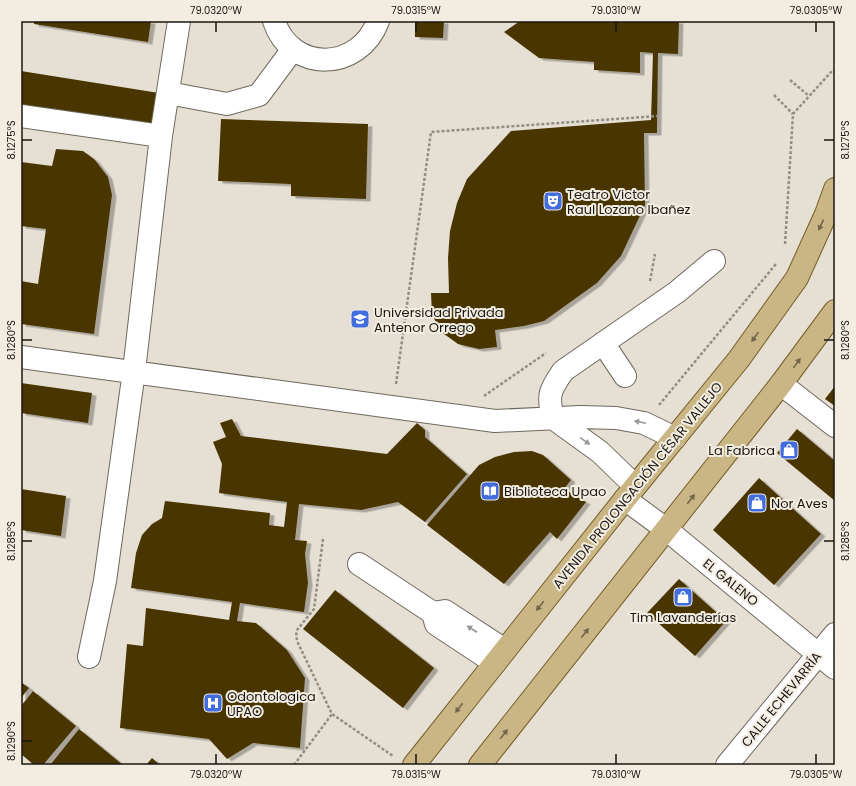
<svg xmlns="http://www.w3.org/2000/svg" width="856" height="786" font-family="Poppins,sans-serif">
	<style>
		.building { fill: #4a3600; filter: url(#shadow) }
		.lines { fill: none; stroke-linecap: round; stroke-linejoin: round }
		.minor-casing { stroke: #6e695e; stroke-width: 24 }
		.major-casing { stroke: #745d27; stroke-width: 24 }
		.path { stroke: #928e85; stroke-width: 2.5; stroke-dasharray: 3 2; stroke-linecap: butt }
		.minor { stroke: #fff; stroke-width: 22 }
		.major { stroke: #cab584; stroke-width: 22 }
		.oneway { fill: #71664b }
		.oneway2 { fill: #979694 }
		.ticks { fill: none; stroke: #181612; stroke-width: 1.5 }
		.labels { text-anchor: middle; stroke-width: 4; stroke-linejoin: round; paint-order: stroke }
		.poi-label { font-size: 13px; fill: #181612; stroke: #f3ede1; text-anchor: start }
		.street-label { font-size: 13px; fill: #181612; stroke: #f3ede1 }
		.neatline { fill: none; stroke: #181612; stroke-width: 1.5 }
		.ticks-label { font-size: 10px; text-anchor: middle; fill: #181612 }
	</style>
	<defs>
		<filter id="shadow"><feDropShadow dx="4.5" dy="2.5" stdDeviation="0" flood-color="#0004"/></filter>
	</defs>
	<rect width="100%" height="100%" fill="#e6e0d4"/>
	<path class="building" d="M34,21H151L148,42L34,24Z
		M415,21H444L443,38L415,37Z
		M520,21H679L678,54L658,53L657,133H644L645,205L621,256L597,283L544,321L524,326L495,330L497,347L479,349L458,344L440,331L432,314L431,293H449L448,258L450,231L457,203L467,179L511,131L651,120L653,53L640,52V73L594,70V62L539,58L504,32Z
		M21,71L159,93L154,126L21,105Z
		M221,119L368,124L366,199L291,196V184L218,181Z
		M56,149L83,151L95,160L108,177L112,195L94,334L21,324V281L38,284L46,229L21,226V162L52,166Z
		M21,383L92,393L88,423L21,413Z
		M835,386V406L825,399Z
		M232,419L241,436L387,454L417,423L425,430V437L467,474L425,522L398,502L361,510L299,504L295,540L307,541L305,554L308,583L304,612L240,603L237,621L256,623L287,650L305,678L300,748L253,743L227,759L209,739L120,728L127,644L143,646L146,608L229,620L232,602L131,588L136,553L142,535L152,524L162,518L165,501L270,513L269,525L284,527L287,502L219,493L222,464L213,442L226,437L220,423Z
		M797,429L835,461V501L777,453Z
		M532,451L543,455L571,480L564,489L586,502L557,539L550,532L504,584L427,525L479,465L495,457L514,452Z
		M759,478L821,534L774,585L713,530Z
		M21,489L66,496L61,536L21,530Z
		M679,579L726,621L695,656L647,613Z
		M335,590L434,668L403,708L303,629Z
		M21,682L29,688L21,698Z
		M33,691L76,726L43,765H34L21,754V706Z
		M79,729L123,765H50Z
		M152,758L160,765H146Z"/>
	<g class="lines">
		<defs>
			<path id="minor" d="M274,21C291,73 359,72 378,21
				M168,93L227,104L259,95L293,49
				M21,116L161,136
				M603,343L625,376
				M21,357L495,421L580,417L616,418L644,423L675,438
				M781,384L835,426
				M635,486L600,452L553,418C547,395 550,390 563,371L677,292L714,261
				M625,499L667,530L835,668
				M359,564L433,613L445,611L505,650
				M433,613L436,624L495,663
				M89,657L105,581L134,371L161,136L179,21
				M727,765L835,634"/>
			<path id="major" d="M414,765L625,499L739,359L797,278L826,214L835,189
				M480,765L781,384L835,311"/>
		</defs>
		<use href="#minor" class="minor-casing"/>
		<use href="#major" class="major-casing"/>
		<path class="path" d="M790,80L809,96
			M774,95L793,114
			M785,244L793,114L832,71H835
			M650,281L655,254
			M396,384L431,132L658,116
			M484,396L546,353
			M659,405L776,264
			M323,539L314,609L297,630L296,636L298,643L332,714L393,756
			M294,765L332,714"/>
		<use href="#minor" class="minor"/>
		<use href="#major" class="major"/>
	</g>
	<defs><path id="oneway-solid" d="M-6-.8H1V-3.2L6.5 0L1 3.2V.8H-6Z"/></defs>
	<g class="oneway">
		<use href="#oneway-solid" transform="translate(821 225) rotate(115)"/>
		<use href="#oneway-solid" transform="translate(755 337) rotate(125)"/>
		<use href="#oneway-solid" transform="translate(797 363) rotate(-54)"/>
		<use href="#oneway-solid" transform="translate(691 499) rotate(-52)"/>
		<use href="#oneway-solid" transform="translate(540 606) rotate(129)"/>
		<use href="#oneway-solid" transform="translate(585 633) rotate(-52)"/>
		<use href="#oneway-solid" transform="translate(459 708) rotate(128)"/>
		<use href="#oneway-solid" transform="translate(504 734) rotate(-52)"/>
	</g>
	<g class="oneway2">
		<use href="#oneway-solid" transform="translate(640 422) rotate(-168)"/>
		<use href="#oneway-solid" transform="translate(585 441) rotate(35)"/>
		<use href="#oneway-solid" transform="translate(472 629) rotate(-147)"/>
	</g>
	<path class="ticks" d="M216,22V32M416,22V32M616,22V32M816,22V32M22,140H32M824,140H834M22,340H32M824,340H834M22,541H32M824,541H834M22,741H32M216,754V764M416,754V764M616,754V764M816,754V764"/>
	<defs>
		<symbol id="theatre-square" viewBox="-11 -11 22 22"><rect x="-9" y="-9" width="18" height="18" rx="4" fill="#426dde" stroke="#f3ede1"/><path d="M-5-5.5Q0-4 5-5.5V0Q5 5 0 6Q-5 5-5 0ZM-3.3-2.5H-1v1.5H-3.3ZM1-2.5H3.3v1.5H1ZM-2.8 1Q0 5.5 2.8 1Z" fill="#fff"/></symbol>
		<symbol id="university-square" viewBox="-11 -11 22 22"><rect x="-9" y="-9" width="18" height="18" rx="4" fill="#426dde" stroke="#f3ede1"/><path d="M0-5L7-2L0 1L-7-2ZM-4 1L0 2.5L4 1V4Q0 6-4 4Z" fill="#fff"/></symbol>
		<symbol id="shop-square" viewBox="-11 -11 22 22"><rect x="-9" y="-9" width="18" height="18" rx="4" fill="#426dde" stroke="#f3ede1"/><path d="M-5-2.5h2.3a2.7 3.5 0 0 1 5.4 0H5L5.5 6h-11ZM-1.5-2.5h3a1.5 2.3 0 0 0-3 0Z" fill="#fff"/></symbol>
		<symbol id="library-square" viewBox="-11 -11 22 22"><rect x="-9" y="-9" width="18" height="18" rx="4" fill="#426dde" stroke="#f3ede1"/><path d="M-6-4Q-3-5.5-.7-3.5V5Q-3 3-6 4ZM6-4Q3-5.5 .7-3.5V5Q3 3 6 4Z" fill="#fff"/></symbol>
		<symbol id="hospital-square" viewBox="-11 -11 22 22"><rect x="-9" y="-9" width="18" height="18" rx="4" fill="#426dde" stroke="#f3ede1"/><path d="M-5-5h3v3.5h4V-5h3V5h-3V1.5h-4V5h-3Z" fill="#fff"/></symbol>
	</defs>
	<g fill-rule="evenodd">
		<use href="#theatre-square" x="542" y="190" width="22" height="22"/>
		<use href="#university-square" x="349" y="308" width="22" height="22"/>
		<use href="#shop-square" x="778" y="439" width="22" height="22"/>
		<use href="#library-square" x="479" y="480" width="22" height="22"/>
		<use href="#shop-square" x="746" y="492" width="22" height="22"/>
		<use href="#shop-square" x="672" y="586" width="22" height="22"/>
		<use href="#hospital-square" x="202" y="692" width="22" height="22"/>
	</g>
	<g class="labels">
		<g class="poi-label">
			<text x="567" y="199">Teatro Victor<tspan x="567" dy="15">Raul Lozano Ibañez</tspan></text>
			<text x="374" y="317">Universidad Privada<tspan x="374" dy="15">Antenor Orrego</tspan></text>
			<text x="775" y="455" text-anchor="end">La Fabrica</text>
			<text x="504" y="496">Biblioteca Upao</text>
			<text x="771" y="508">Nor Aves</text>
			<text x="683" y="622" text-anchor="middle">Tim Lavanderías</text>
			<text x="227" y="701">Odontologica<tspan x="227" dy="15">UPAO</tspan></text>
		</g>
		<g class="street-label">
			<text transform="translate(637 485) rotate(-51)" y="5">AVENIDA PROLONGACIÓN CÉSAR VALLEJO</text>
			<text transform="translate(731 582) rotate(39)" y="5">EL GALENO</text>
			<text transform="translate(781 699) rotate(-51)" y="5">CALLE ECHEVARRÍA</text>
		</g>
	</g>
	<rect width="856" height="786" fill="none" stroke="#f3ede1" stroke-width="44"/>
	<rect x="22" y="22" width="812" height="742" class="neatline"/>
	<g class="ticks-label">
		<text x="216" y="14">79.0320°W</text>
		<text x="416" y="14">79.0315°W</text>
		<text x="616" y="14">79.0310°W</text>
		<text x="816" y="14">79.0305°W</text>
		<text transform="translate(11 140) rotate(-90)" y="4">8.1275°S</text>
		<text transform="translate(845 140) rotate(-90)" y="4">8.1275°S</text>
		<text transform="translate(11 340) rotate(-90)" y="4">8.1280°S</text>
		<text transform="translate(845 340) rotate(-90)" y="4">8.1280°S</text>
		<text transform="translate(11 541) rotate(-90)" y="4">8.1285°S</text>
		<text transform="translate(845 541) rotate(-90)" y="4">8.1285°S</text>
		<text transform="translate(11 741) rotate(-90)" y="4">8.1290°S</text>
		<text x="216" y="778">79.0320°W</text>
		<text x="416" y="778">79.0315°W</text>
		<text x="616" y="778">79.0310°W</text>
		<text x="816" y="778">79.0305°W</text>
	</g>
</svg>
